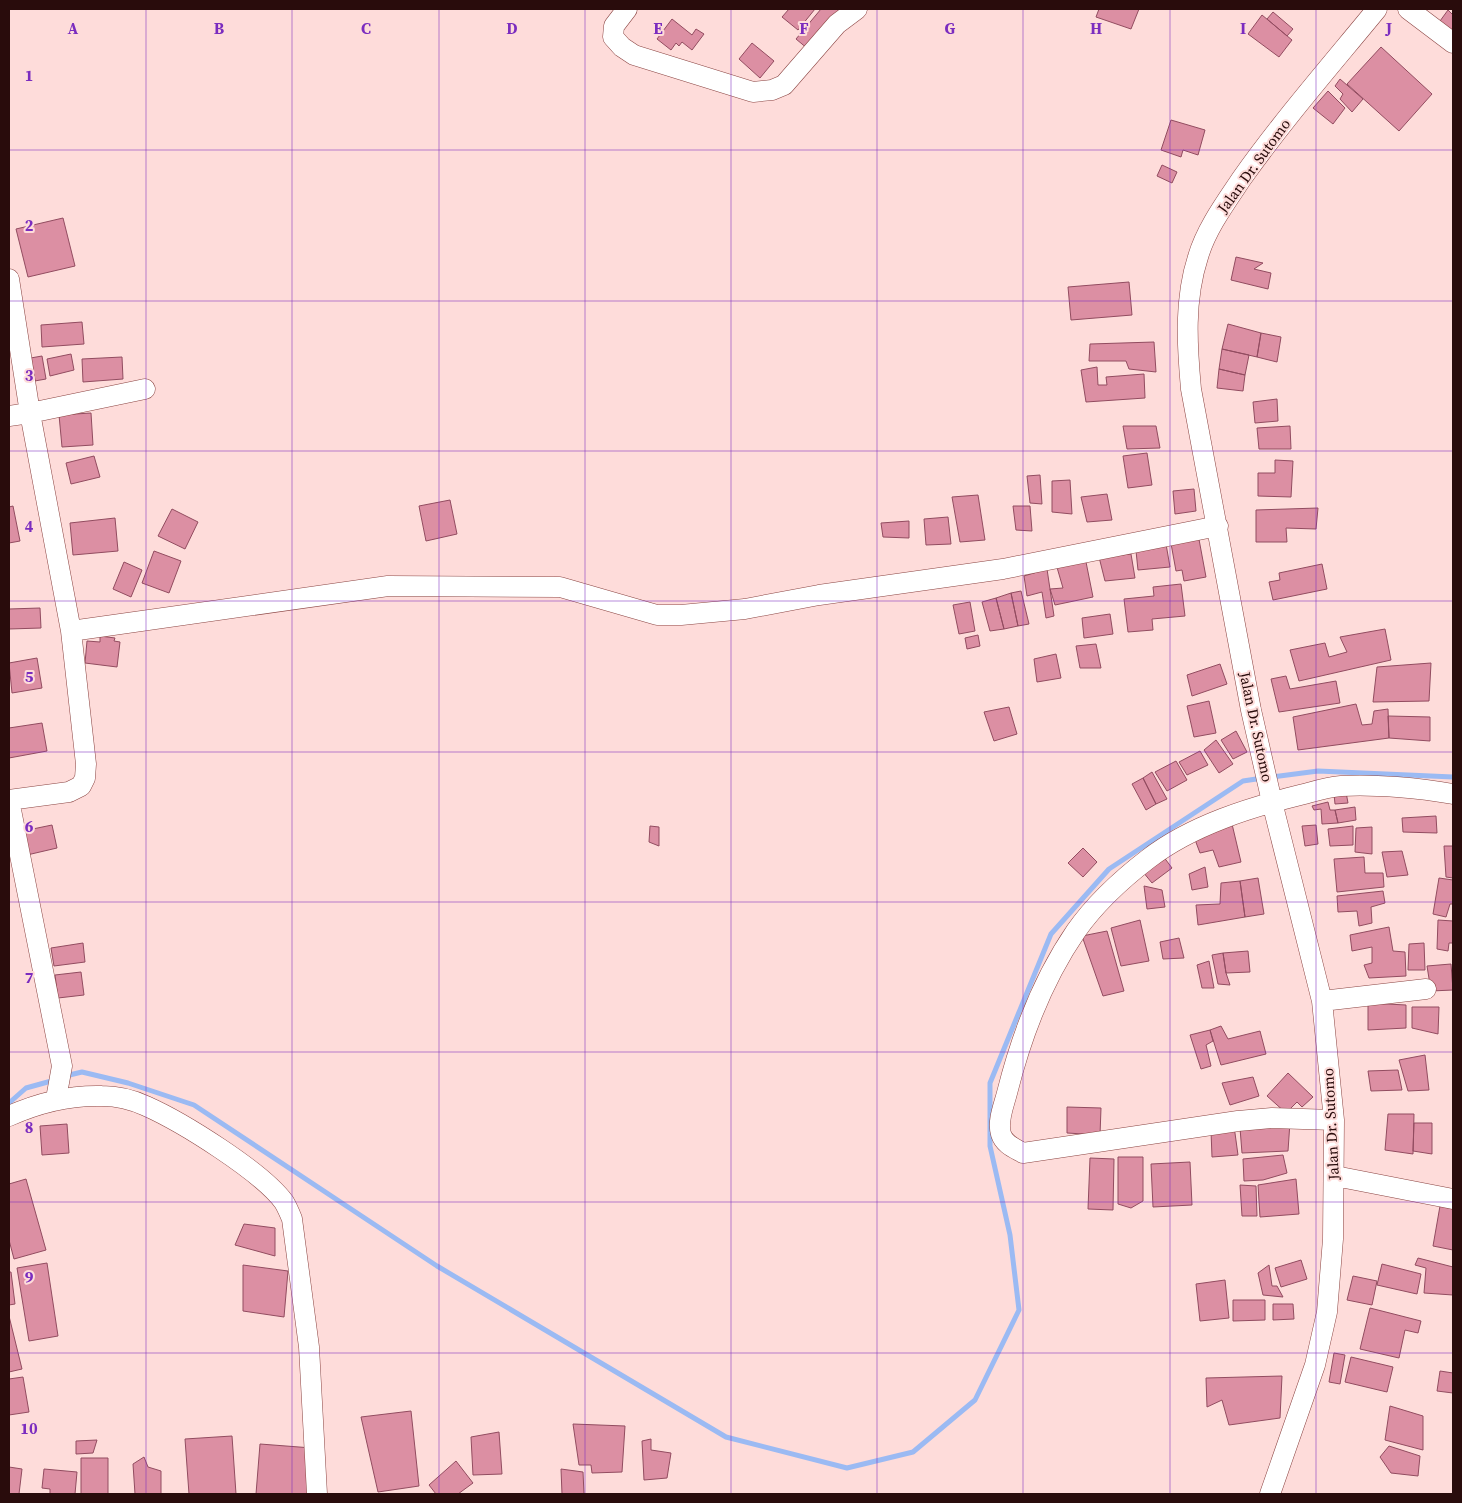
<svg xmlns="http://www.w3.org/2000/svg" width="1462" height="1503" font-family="'Source Serif 4',serif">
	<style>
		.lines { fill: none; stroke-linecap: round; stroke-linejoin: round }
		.stream { stroke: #9bbaf3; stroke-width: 5 }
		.building { fill: #dc8fa3; stroke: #924c60 }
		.minor-casing { stroke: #8b4543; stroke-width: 21 }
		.minor { stroke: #fff; stroke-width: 20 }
		.grid { fill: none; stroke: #7b2cbf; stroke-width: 1; stroke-opacity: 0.55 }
		.labels { text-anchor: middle; stroke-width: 4; stroke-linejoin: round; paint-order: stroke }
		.street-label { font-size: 15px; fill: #290c0c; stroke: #fedcda }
		.grid-label { font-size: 16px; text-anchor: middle; font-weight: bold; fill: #7b2cbf; stroke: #fedcda; stroke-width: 4; stroke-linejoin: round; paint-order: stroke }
	</style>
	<rect width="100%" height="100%" fill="#fedcda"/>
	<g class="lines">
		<path class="stream" d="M1272,777L1318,771L1453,777
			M65,1076L82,1072L128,1083L194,1105L437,1266L726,1437L847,1468L913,1452L975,1400L1019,1310L1010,1235L990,1146V1083L1051,934L1109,869L1243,781L1263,778
			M9,1103L26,1088L55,1080"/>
	</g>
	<path class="building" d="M789,9H815L798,30L782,17Z
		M821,9H840L808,49L796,39Z
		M1099,9H1139L1131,29L1096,17Z
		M1448,10L1453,15V32L1440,21Z
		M1273,12L1293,29L1287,36L1267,19Z
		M1262,15L1292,40L1279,57L1248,34Z
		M672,19L692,35L696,29L704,34L692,50L682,42L679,46L676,43L671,50L657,39Z
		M752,43L774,61L760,78L739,59Z
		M1381,47L1432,94L1399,131L1347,84Z
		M1340,79L1363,99L1352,112L1340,99L1343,94L1335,86Z
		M1328,91L1345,108L1333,124L1313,108Z
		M1171,120L1205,130L1198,155L1183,150L1181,157L1161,150Z
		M1162,165L1177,172L1172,183L1157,176Z
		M63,218L75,266L28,277L16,229Z
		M1236,257L1263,263L1254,269L1271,273L1268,289L1231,280Z
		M1129,282L1132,315L1071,320L1068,287Z
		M82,322L84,344L42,347L41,325Z
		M1228,324L1261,333L1257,357L1222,349Z
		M1261,333L1281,337L1277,362L1257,357Z
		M1154,342L1156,372L1129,369L1126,361H1089L1090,344Z
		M1222,349L1249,355L1245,375L1219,369Z
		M71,354L74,370L50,376L47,359Z
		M42,356L46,379L29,382L25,359Z
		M122,357L123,379L83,382L82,359Z
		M1097,367L1098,385H1107L1106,377L1144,374L1145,398L1086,402L1081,370Z
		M1219,369L1245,375L1243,391L1217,388Z
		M1277,399L1278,421L1255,423L1253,402Z
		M91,413L93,445L62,447L59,415Z
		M1123,426H1156L1160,448L1127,449Z
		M1290,426L1291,449H1259L1257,428Z
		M1147,453L1152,485L1128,488L1123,456Z
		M94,456L100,477L71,484L66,463Z
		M1275,460L1293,461L1291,497L1258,496V473H1275Z
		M1040,475L1042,504L1030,503L1027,476Z
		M1070,480L1072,514L1052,512V481Z
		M1194,489L1196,511L1175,514L1173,491Z
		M1107,494L1112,520L1087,522L1081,497Z
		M978,495L985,540L960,542L952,497Z
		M450,500L457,534L426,541L419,506Z
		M13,506L20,541L9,543V507Z
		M1013,506H1030L1032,531L1016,530Z
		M1318,508L1316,529L1286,528L1287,542H1256V510Z
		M172,509L198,522L185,549L158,536Z
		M948,517L951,544L926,545L924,519Z
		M115,518L118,551L73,555L70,523Z
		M909,521V538L883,537L881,523Z
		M1198,534L1206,577L1184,581L1182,570L1176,571L1170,538Z
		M1166,544L1170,567L1138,570L1136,551Z
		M154,551L181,561L169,593L142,583Z
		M1131,554L1135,578L1105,581L1099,557Z
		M1085,557L1093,597L1055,605L1050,589L1063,588L1056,564Z
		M124,562L142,570L131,597L113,589Z
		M1322,564L1327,589L1273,600L1269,582L1280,580L1279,573Z
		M1047,569L1054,616L1046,618L1042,592L1027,596L1024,576Z
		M1181,584L1185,616L1152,619L1153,630L1128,632L1124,599L1154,596L1153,587Z
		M1021,591L1029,624L1018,626L1011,593Z
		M1011,593L1018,626L1004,629L996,598Z
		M996,598L1004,629L990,631L982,602Z
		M970,602L975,631L959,634L953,605Z
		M40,608L41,628L9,629V609Z
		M1110,614L1113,634L1084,638L1082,618Z
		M1385,629L1391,660L1299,681L1290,650L1325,643L1329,657L1347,652L1340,637Z
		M978,635L980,646L967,649L965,638Z
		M100,636L115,638L114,641L120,642L117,667L85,663L87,641L100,642Z
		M1096,644L1101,668H1080L1076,646Z
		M1056,654L1061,678L1037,682L1034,659Z
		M37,658L42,688L12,693L9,663Z
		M1431,663L1429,701L1373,702L1377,667Z
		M1220,664L1227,684L1192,696L1187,675Z
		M1286,676L1290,689L1336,681L1340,703L1279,712L1271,679Z
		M1209,701L1216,733L1194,737L1187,706Z
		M1356,704L1362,725L1372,724L1374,711L1388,709L1389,738L1298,750L1293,717Z
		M1009,707L1017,734L994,741L984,712Z
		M1388,716L1430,717V741L1389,738Z
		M42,723L47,751L9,758V728Z
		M1236,731L1247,752L1233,759L1221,740Z
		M1216,740L1233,764L1219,773L1204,750Z
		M1200,751L1208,765L1187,775L1179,762Z
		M1176,761L1187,780L1167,791L1155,772Z
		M1152,772L1167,799L1156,804L1143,778Z
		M1143,778L1156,804L1146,810L1132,784Z
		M1346,792L1348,803L1335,804L1334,794Z
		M1328,802L1330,810H1335L1338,823L1322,824L1321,809L1314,810L1312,806Z
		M1355,807L1356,820L1338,823L1335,810Z
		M1436,816L1437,833L1403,832L1402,818Z
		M1232,824L1241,862L1219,867L1213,850L1200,853L1194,837Z
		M52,825L57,848L27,855L23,831Z
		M1316,825L1318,844L1305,846L1302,826Z
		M650,826L659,827V846L649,842Z
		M1353,826V845L1330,846L1328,829Z
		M1372,827V854L1355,852L1356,828Z
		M1444,846H1453V878L1446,877Z
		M1083,848L1097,862L1083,877L1068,863Z
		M1402,851L1408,875L1387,877L1382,852Z
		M1163,856L1172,868L1152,883L1143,872Z
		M1364,857L1365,873H1383L1384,887L1337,892L1334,859Z
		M1205,867L1208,887L1192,890L1189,874Z
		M1258,878L1264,914L1245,917L1240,881Z
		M1439,878L1453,880V904H1450L1446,917L1433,914Z
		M1240,881L1245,917L1198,925L1196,905L1220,904L1221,883Z
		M1144,886L1162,890L1165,907L1147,909Z
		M1383,891L1385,903L1371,907L1372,923L1359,926L1357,911L1338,912L1337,896Z
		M1140,920L1149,961L1121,966L1111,928Z
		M1438,920L1453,921V943H1449L1448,951L1437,949Z
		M1389,927L1393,951L1405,952L1406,976L1369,978L1364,965L1372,963V947L1352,951L1350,935Z
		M1107,931L1124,991L1103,996L1082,936Z
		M1179,938L1184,958L1163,959L1160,942Z
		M83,943L85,962L54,966L51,948Z
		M1424,943L1425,970H1408L1409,944Z
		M1248,951L1250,972L1226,973L1223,953Z
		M1223,953L1226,973L1230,985L1218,984L1212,955Z
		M1209,961L1214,988H1202L1197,965Z
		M1451,964L1453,990L1431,991L1427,966Z
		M81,972L84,995L58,998L55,975Z
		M1368,1003L1406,1005V1028L1368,1030Z
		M1412,1007H1439L1438,1034L1412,1028Z
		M1221,1026L1228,1039L1260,1031L1266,1054L1221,1065L1210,1030Z
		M1210,1030L1213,1041L1206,1045L1211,1066L1201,1069L1190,1035Z
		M1425,1055L1429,1090L1408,1091L1399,1060Z
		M1398,1070L1402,1090L1371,1091L1368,1071Z
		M1288,1073L1313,1097L1302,1107L1297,1102L1286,1113L1267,1096Z
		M1253,1077L1259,1096L1230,1105L1222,1083Z
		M1067,1107L1101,1108L1100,1135L1067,1133Z
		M1388,1114H1414L1413,1154L1385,1150Z
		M1290,1122L1288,1151L1242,1153L1240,1128Z
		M1414,1123H1432V1154L1413,1151Z
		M67,1124L69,1153L42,1155L40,1126Z
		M1234,1126L1238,1155L1212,1157L1211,1131Z
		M1283,1155L1287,1173L1263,1180L1244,1181L1243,1159Z
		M1118,1157H1143V1201L1131,1208L1118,1204Z
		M1090,1158L1114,1159L1113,1210L1088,1209Z
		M1190,1162L1192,1205L1153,1207L1151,1164Z
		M26,1179L46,1250L14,1259L9,1240V1184Z
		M1296,1179L1299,1214L1260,1217L1258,1185Z
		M1240,1185L1256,1186L1257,1216H1242Z
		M1440,1206L1453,1209V1250L1433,1246Z
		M244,1224L275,1228V1256L235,1245Z
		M1418,1258L1453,1267V1295L1424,1293L1426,1268L1415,1265Z
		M1301,1260L1307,1279L1281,1287L1275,1268Z
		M47,1263L58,1336L29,1341L17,1268Z
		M1382,1264L1421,1274L1417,1294L1377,1285Z
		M243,1265L288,1271L284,1317L243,1311Z
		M1269,1265L1272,1286H1277L1283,1297L1263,1295L1258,1273Z
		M9,1272H11L15,1304L9,1305Z
		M1353,1276L1377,1281L1372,1305L1347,1300Z
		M1225,1280L1229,1318L1200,1321L1196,1284Z
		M1233,1300H1265V1320L1233,1321Z
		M1273,1304H1293L1294,1319L1273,1320Z
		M1370,1308L1421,1321L1418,1333L1405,1330L1399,1358L1360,1349Z
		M9,1316L22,1369L9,1372Z
		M1334,1353L1345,1355L1340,1384L1329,1382Z
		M1351,1357L1393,1367L1387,1392L1345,1382Z
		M1440,1371L1453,1373V1393L1437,1391Z
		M1282,1376L1280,1418L1229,1425L1222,1400L1207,1407L1206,1378Z
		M23,1377L29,1412L9,1415V1379Z
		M1390,1406L1423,1416V1450L1385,1440Z
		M411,1411L419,1486L378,1492L361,1417Z
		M573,1424L625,1426L622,1472L592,1473L591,1465H579Z
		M499,1432L502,1474L473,1475L471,1437Z
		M232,1436L236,1494H189L185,1439Z
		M651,1439V1450L671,1453L667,1478L644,1480L642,1441Z
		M97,1440L93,1453L76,1454V1441Z
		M260,1444L312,1448L309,1494H256Z
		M1389,1446L1420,1456L1418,1476L1391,1473L1380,1457Z
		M144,1457L148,1467L161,1471V1494H135L133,1464Z
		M81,1458H108V1494H81Z
		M456,1461L473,1483L458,1494H436L429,1485Z
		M9,1467L22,1469L19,1494H9Z
		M44,1469L77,1472L75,1494H50V1489L42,1488Z
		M561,1469L583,1472L584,1494H562Z"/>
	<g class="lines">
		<defs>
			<path id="minor" d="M627,9L614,26L613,37L622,47L634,55L753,92L772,90L784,85L837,24L857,9
				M1408,9L1453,43
				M9,279L30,413L145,389
				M9,416L30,413L71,631L388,586L560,587L657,615H681L745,609L819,595L1003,569L1218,526
				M9,800L62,1066L56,1099
				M9,800L69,792L81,786L85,778L86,764L71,631
				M1322,1001L1426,989
				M9,1116C38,1103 69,1095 102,1096C116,1096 133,1100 146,1106C182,1122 261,1171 284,1202C287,1207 290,1214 292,1219L309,1347L317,1494
				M1334,1120L1272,1118L1238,1121L1023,1153C1014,1148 1004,1144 1001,1134C997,1121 1004,1105 1007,1093C1021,1037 1043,979 1076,931C1095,904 1122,879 1148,859C1192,825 1251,807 1304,794C1315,791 1328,787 1341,786C1374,784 1420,788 1453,794
				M1335,1176L1453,1199
				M1270,1494L1315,1365L1327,1312L1333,1239L1334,1120L1322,1001L1272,802L1251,710L1191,389C1187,345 1184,300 1198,257C1206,229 1226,202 1242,178C1284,119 1331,65 1377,9"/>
		</defs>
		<use href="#minor" class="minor-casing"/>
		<use href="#minor" class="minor"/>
	</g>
	<path class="grid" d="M146,9V1494M292,9V1494M439,9V1494M585,9V1494M731,9V1494M877,9V1494M1023,9V1494M1170,9V1494M1316,9V1494M9,150H1453M9,301H1453M9,451H1453M9,601H1453M9,752H1453M9,902H1453M9,1052H1453M9,1202H1453M9,1353H1453"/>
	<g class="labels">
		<g class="street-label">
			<text transform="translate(1254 166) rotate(-54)" y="5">Jalan Dr. Sutomo</text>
			<text transform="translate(1256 727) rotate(78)" y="5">Jalan Dr. Sutomo</text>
			<text transform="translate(1331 1124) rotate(-93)" y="5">Jalan Dr. Sutomo</text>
		</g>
	</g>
	<g class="grid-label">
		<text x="73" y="34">A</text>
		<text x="219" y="34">B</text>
		<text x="366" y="34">C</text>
		<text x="512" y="34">D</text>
		<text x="658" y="34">E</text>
		<text x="804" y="34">F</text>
		<text x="950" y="34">G</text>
		<text x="1096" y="34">H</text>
		<text x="1243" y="34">I</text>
		<text x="1389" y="34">J</text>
		<text x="29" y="81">1</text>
		<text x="29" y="231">2</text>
		<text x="29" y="381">3</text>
		<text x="29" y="532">4</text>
		<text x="29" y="682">5</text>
		<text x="29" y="832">6</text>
		<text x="29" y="983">7</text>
		<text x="29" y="1133">8</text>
		<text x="29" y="1283">9</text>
		<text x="29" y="1434">10</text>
	</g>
	<rect width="1462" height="1503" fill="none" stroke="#290c0c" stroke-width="20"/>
</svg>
